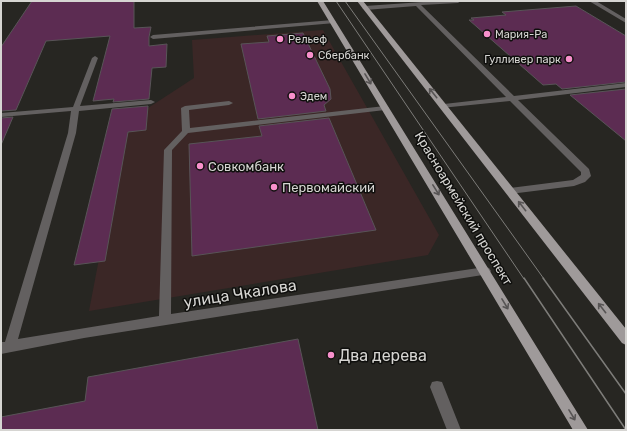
<svg xmlns="http://www.w3.org/2000/svg" width="627" height="431" font-family="Rubik,sans-serif">
	<style>
		.commercial { fill: #3b2726 }
		.building { fill: #5c2c52; stroke: #585457 }
		.lines { fill: none; stroke-linecap: round; stroke-linejoin: round }
		.minor { fill: #636060; fill-rule: evenodd }
		.major { fill: #9f9a9a; fill-rule: evenodd }
		.tram-far1 { stroke: #7d7c79; stroke-width: 1 }
		.tram { stroke: #7d7c79; stroke-width: 1.5 }
		.oneway { stroke: #575454 }
		.poi-dot { fill: #f890cc; stroke: #0f0f0d; stroke-width: 1.5 }
		.labels { text-anchor: middle; stroke-width: 3; stroke-linejoin: round; paint-order: stroke }
		.far-poi-label { font-size: 11px; fill: #d6d5d2; stroke: #0f0f0d; text-anchor: start }
		.poi-label { font-size: 13px; fill: #d6d5d2; stroke: #0f0f0d; text-anchor: start }
		.street-label { font-size: 13px; fill: #d6d5d2; stroke: #0f0f0d }
		.near-street-label { font-size: 16px; fill: #d6d5d2; stroke: #0f0f0d }
		.near-poi-label { font-size: 16px; fill: #d6d5d2; stroke: #0f0f0d; text-anchor: start }
	</style>
	<rect width="100%" height="100%" fill="#272622"/>
	<path class="commercial" d="M323,30L439,235L428,255L89,311L125,123L194,78L192,40Z"/>
	<path class="building" d="M32,1H134V28L151,27L149,37V46L167,44L166,67L152,68L149,99L113,102L114,99L93,101L110,36L46,41L16,110L1,111V47Z
		M576,6L626,36V82L562,89L556,84L543,85L469,20H474L471,18L506,15L502,12Z
		M303,33L330,89L331,99L324,105L326,111L258,119L241,44L269,42L267,36Z
		M626,89V141L570,95Z
		M148,106L146,130L128,132L105,261L74,265L112,109Z
		M13,117L1,145V118Z
		M329,118L376,230L192,256L189,144L262,136L259,126Z
		M298,339L318,430H1V417L85,401L88,377Z"/>
	<g class="lines">
		<path class="minor" d="M437,1H461L458,3L421,5L514,96L626,83V87L518,100L589,169L591,176L585,182L574,186L510,194L507,193L505,191L507,189L510,188L573,180L581,175V172L510,101L441,108L440,106L444,104L506,97L416,6L365,10L362,8L365,6Z
			M589,1H596L626,19V23Z
			M333,20L336,22L335,23L153,39L150,37L153,35Z
			M95,56L98,58L80,106L151,100L155,102L151,104L79,111L76,133L18,339L159,316L164,150L182,131L181,108L185,106L229,101L233,103L229,105L189,110L190,128L385,106L389,108L385,110L188,133L172,150L171,314L485,267L489,268L491,271L489,274L84,338L1,354V342H5L68,133L71,111L1,117V113L73,107L92,58Z
			M437,381L442,382L461,430H447L430,387L432,382Z"/>
		<path class="major" d="M317,1H323L588,430H573Z
			M357,1H363L626,329V345L622,343Z"/>
		<path class="tram-far1" d="M336,1L524,279
			M345,1L544,279"/>
		<path class="tram" d="M524,278L626,430
			M543,278L626,394"/>
	</g>
	<defs><path id="oneway-shaft" d="M-6 0H5M1.5-3L5.5 0L1.5 3" fill="none" stroke-width="1.6" stroke-linecap="round" stroke-linejoin="round"/></defs>
	<g class="oneway">
		<use href="#oneway-shaft" transform="translate(368 79) rotate(59)"/>
		<use href="#oneway-shaft" transform="translate(433 93) rotate(-129)"/>
		<use href="#oneway-shaft" transform="translate(436 190) rotate(58)"/>
		<use href="#oneway-shaft" transform="translate(522 206) rotate(-128)"/>
		<use href="#oneway-shaft" transform="translate(505 304) rotate(59)"/>
		<use href="#oneway-shaft" transform="translate(602 308) rotate(-128)"/>
		<use href="#oneway-shaft" transform="translate(572 415) rotate(59)"/>
	</g>
	<g class="poi-dot">
		<circle cx="487" cy="34" r="4"/>
		<circle cx="280" cy="39" r="4"/>
		<circle cx="310" cy="55" r="4"/>
		<circle cx="569" cy="59" r="4"/>
		<circle cx="292" cy="96" r="4"/>
		<circle cx="200" cy="166" r="4"/>
		<circle cx="274" cy="187" r="4"/>
		<circle cx="331" cy="355" r="4"/>
	</g>
	<g class="labels">
		<g class="far-poi-label">
			<text x="495" y="38">Мария-Ра</text>
			<text x="288" y="43">Рельеф</text>
			<text x="318" y="59">Сбербанк</text>
			<text x="561" y="63" text-anchor="end">Гулливер парк</text>
			<text x="300" y="100">Эдем</text>
		</g>
		<g class="poi-label">
			<text x="208" y="171">Совкомбанк</text>
			<text x="282" y="192">Первомайский</text>
		</g>
		<g class="street-label">
			<text transform="translate(464 208) rotate(59)" y="5">Красноармейский проспект</text>
		</g>
		<g class="near-street-label">
			<text transform="translate(240 293) rotate(-9)" y="6">улица Чкалова</text>
		</g>
		<g class="near-poi-label">
			<text x="339" y="361">Два дерева</text>
		</g>
	</g>
	<rect width="627" height="431" fill="none" stroke="#d6d5d2" stroke-width="4"/>
</svg>
